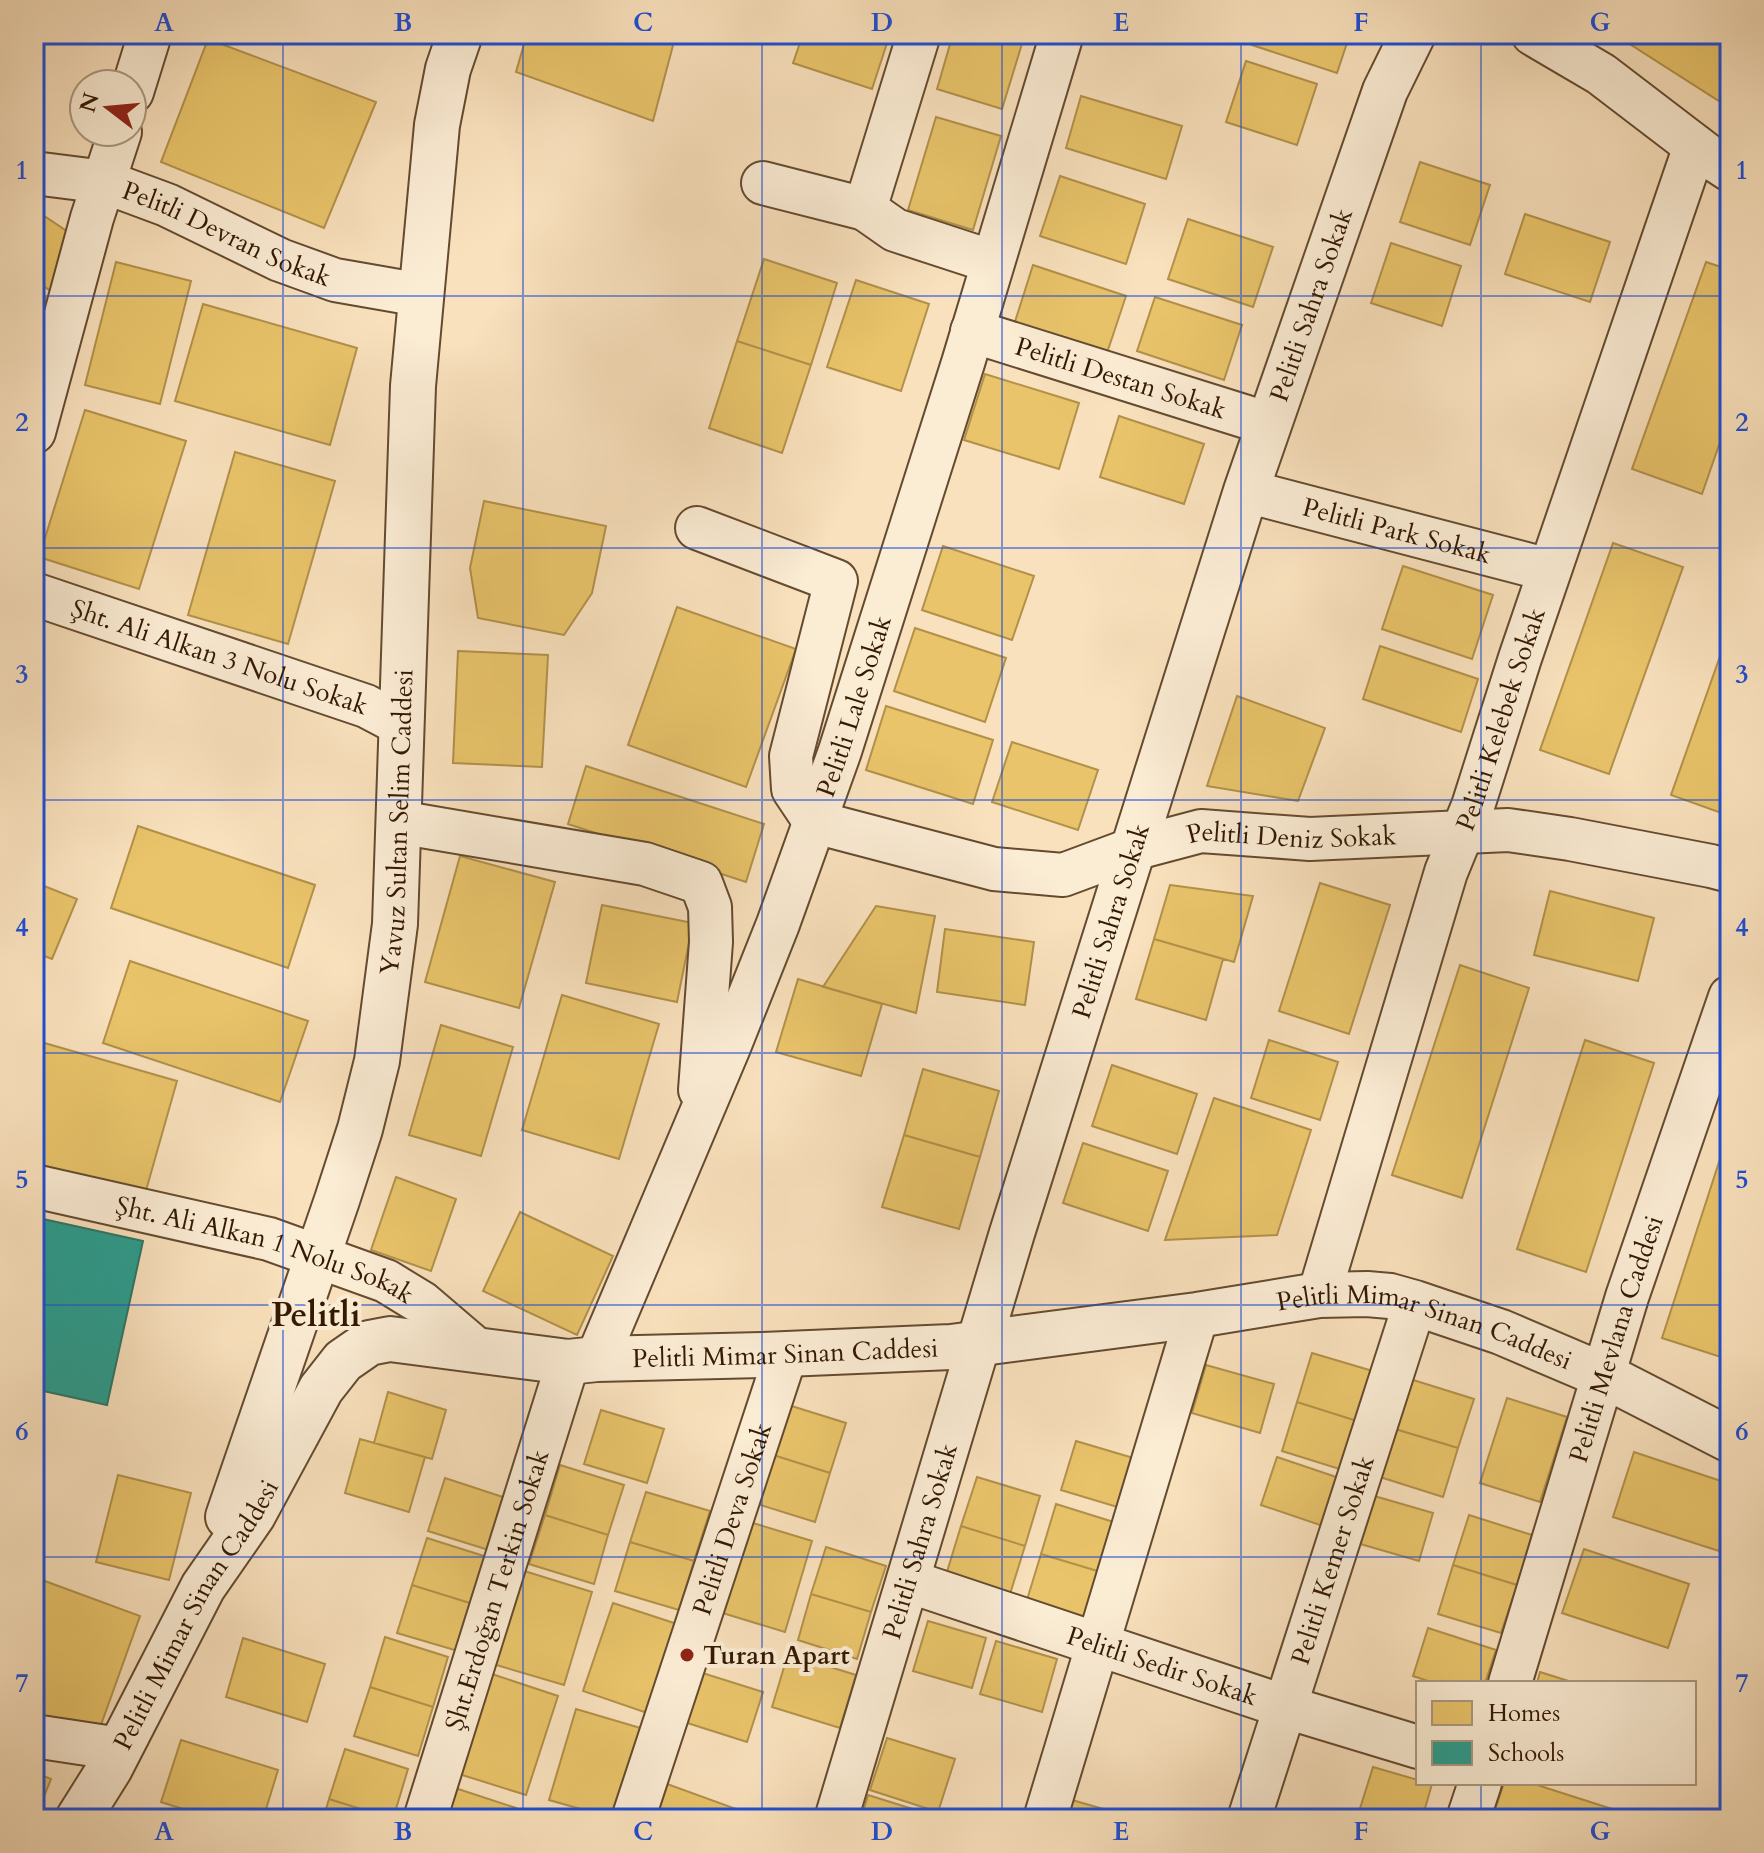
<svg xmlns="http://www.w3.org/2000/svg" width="1764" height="1853" font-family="Cardo,serif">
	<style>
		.homes { fill: #e9c46a; stroke: #b2914a; stroke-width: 2 }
		.schools { fill: #2a9d8f; stroke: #2d7564; stroke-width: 2 }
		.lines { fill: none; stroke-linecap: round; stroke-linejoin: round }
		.minor-casing { stroke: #644b2f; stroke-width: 46 }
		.tertiary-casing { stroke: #644b2f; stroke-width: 48 }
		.minor { stroke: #fbecd4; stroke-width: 42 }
		.tertiary { stroke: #fbecd4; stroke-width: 44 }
		.grid { fill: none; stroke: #1d4ed8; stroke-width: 2; stroke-opacity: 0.55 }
		.poi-dot { fill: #8f2418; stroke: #fbecd4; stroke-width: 3 }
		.labels { text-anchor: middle; stroke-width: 8; stroke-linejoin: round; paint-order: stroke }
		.street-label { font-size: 26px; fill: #331900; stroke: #fbecd4 }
		.poi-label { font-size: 26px; font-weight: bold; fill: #331900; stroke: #fbecd4; text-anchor: start }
		.district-label { font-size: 34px; font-weight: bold; fill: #331900; stroke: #fbecd4 }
		.neatline { fill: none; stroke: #1d4ed8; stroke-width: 3 }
		.grid-label { font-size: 26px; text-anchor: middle; font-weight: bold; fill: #1d4ed8 }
	</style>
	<rect width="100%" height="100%" fill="#f9e1bd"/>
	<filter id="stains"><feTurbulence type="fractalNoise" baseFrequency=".0025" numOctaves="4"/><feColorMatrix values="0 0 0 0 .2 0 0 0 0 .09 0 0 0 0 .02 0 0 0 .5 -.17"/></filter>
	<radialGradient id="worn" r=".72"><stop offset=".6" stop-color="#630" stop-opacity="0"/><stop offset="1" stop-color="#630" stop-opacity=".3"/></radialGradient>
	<path class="homes" d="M527,34H676L653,121L516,72Z
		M527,34H676L653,121L516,72Z
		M803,34H890L872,89L793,63Z
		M953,34H1025L1002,109L937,89Z
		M1256,34H1350L1337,73L1252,45Z
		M1614,34H1730V83L1719,101Z
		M208,39L376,102L324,228L161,162Z
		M1246,61L1317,84L1297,145L1226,122Z
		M1081,96L1182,126L1166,179L1066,148Z
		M936,117L1001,136L973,230L908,210Z
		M1420,162L1490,185L1470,245L1400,222Z
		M1060,176L1145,204L1126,264L1040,236Z
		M34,209L83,242L51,291L34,280Z
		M1525,214L1610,242L1590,302L1505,274Z
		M1188,219L1273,247L1253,307L1168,279Z
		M1391,243L1461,266L1442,326L1371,303Z
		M764,259L837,283L811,365L737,341Z
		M116,262L191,281L160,404L85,385Z
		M1706,262L1730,270V413L1702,494L1632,469Z
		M1033,265L1126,296L1104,362L1012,331Z
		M856,280L929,304L901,391L827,367Z
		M34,293L47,299L34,326Z
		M1155,297L1242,325L1224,380L1137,351Z
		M203,304L357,348L330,445L175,401Z
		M737,341L811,365L782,453L709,428Z
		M985,374L1079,403L1059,469L964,440Z
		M85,410L186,441L139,589L39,557Z
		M1119,416L1204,444L1184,504L1100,477Z
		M235,452L335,481L288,644L188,615Z
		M484,501L606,526L592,593L564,635L478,618L470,568Z
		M1613,543L1683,567L1609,774L1540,750Z
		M943,546L1034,576L1012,640L922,610Z
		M1403,566L1493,595L1472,659L1382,629Z
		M677,607L796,649L746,787L628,745Z
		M915,628L1006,658L985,722L894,691Z
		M1730,628V816L1671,795Z
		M1380,646L1478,679L1461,732L1363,699Z
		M458,651L548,655L542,767L453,763Z
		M1237,696L1325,728L1298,801L1207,786Z
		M886,706L993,740L973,804L866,770Z
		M1012,742L1098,770L1078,830L992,802Z
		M586,766L764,824L746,882L568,824Z
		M138,826L315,885L288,968L111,908Z
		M460,856L555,882L519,1008L425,982Z
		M34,882L77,899L52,959L34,952Z
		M1320,883L1390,905L1349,1034L1279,1011Z
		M1170,885L1253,896L1234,962L1154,939Z
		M1550,891L1654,918L1638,981L1534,955Z
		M602,905L693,923L677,1002L586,983Z
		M876,906L935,916L916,1013L823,987Z
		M945,929L1034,942L1025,1005L937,992Z
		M1154,939L1223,959L1206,1020L1136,999Z
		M130,961L308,1021L280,1102L103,1043Z
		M1460,965L1529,988L1462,1198L1392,1175Z
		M798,979L882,1004L861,1076L776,1052Z
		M562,995L659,1024L619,1159L522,1130Z
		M441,1025L513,1047L481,1156L409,1135Z
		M34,1040L177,1081L145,1194L34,1163Z
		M1269,1040L1338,1062L1320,1120L1251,1098Z
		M1585,1040L1654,1063L1586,1272L1517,1249Z
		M1112,1065L1197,1094L1177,1154L1092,1126Z
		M923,1069L999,1091L980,1157L904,1135Z
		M1214,1098L1311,1130L1277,1235L1165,1240Z
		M1730,1128V1360L1662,1338Z
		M904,1135L980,1157L959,1229L882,1207Z
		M1083,1143L1168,1171L1148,1231L1063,1203Z
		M396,1177L456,1199L431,1271L371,1250Z
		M520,1212L613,1256L577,1335L483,1291Z
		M1312,1353L1376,1372L1360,1422L1297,1402Z
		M1206,1365L1274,1384L1260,1433L1192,1413Z
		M1410,1379L1474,1399L1458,1448L1395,1429Z
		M388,1392L446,1410L432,1459L374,1443Z
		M1507,1398L1567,1417L1540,1502L1480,1483Z
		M1297,1402L1360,1422L1346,1471L1282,1451Z
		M782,1403L846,1423L830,1473L767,1453Z
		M601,1410L664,1429L647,1483L584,1464Z
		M1395,1429L1458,1448L1443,1497L1380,1477Z
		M360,1439L425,1457L409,1512L345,1493Z
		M1076,1441L1140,1460L1124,1509L1061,1490Z
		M1634,1452L1730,1484V1517L1719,1551L1613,1517Z
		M767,1453L830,1473L815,1522L751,1502Z
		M1277,1457L1345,1480L1329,1528L1261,1505Z
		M560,1465L624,1485L608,1535L545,1515Z
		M118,1475L191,1493L169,1580L96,1562Z
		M977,1477L1040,1496L1025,1546L961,1526Z
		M445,1478L512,1500L495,1552L428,1531Z
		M646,1492L710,1511L694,1561L630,1542Z
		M1364,1493L1433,1513L1419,1561L1350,1541Z
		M1056,1504L1120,1524L1104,1573L1041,1554Z
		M545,1515L608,1535L594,1584L529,1564Z
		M1469,1515L1532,1535L1517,1585L1453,1565Z
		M743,1520L812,1541L785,1632L716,1611Z
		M961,1526L1025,1546L1010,1594L946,1575Z
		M427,1538L487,1557L473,1604L412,1585Z
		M630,1542L694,1561L679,1610L615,1591Z
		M826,1547L886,1566L871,1612L811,1594Z
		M1584,1549L1689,1584L1668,1648L1562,1613Z
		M1041,1554L1104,1573L1089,1622L1026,1603Z
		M1453,1565L1517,1585L1501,1633L1438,1614Z
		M521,1570L592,1592L564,1685L493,1664Z
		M34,1577L140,1616L97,1736L34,1712Z
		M412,1585L473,1604L458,1651L397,1633Z
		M811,1594L871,1612L857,1659L798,1640Z
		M613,1603L680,1625L650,1714L583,1691Z
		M928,1621L986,1638L972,1688L913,1671Z
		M1428,1628L1496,1650L1485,1683H1434L1413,1676Z
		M385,1637L448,1657L433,1707L370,1687Z
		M243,1638L325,1664L307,1722L226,1697Z
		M996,1641L1057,1659L1042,1712L980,1694Z
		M788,1654L856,1675L840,1728L772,1707Z
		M693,1670L763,1692L747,1742L678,1720Z
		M1540,1672L1575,1683H1537Z
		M492,1674L558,1696L526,1795L459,1774Z
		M370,1687L433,1707L418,1756L354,1736Z
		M576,1709L647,1730L616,1819L549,1800Z
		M887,1738L955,1759L938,1812L870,1790Z
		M181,1740L278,1770L263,1819H214L161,1802Z
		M345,1749L408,1769L393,1819L329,1799Z
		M1373,1767L1418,1780V1783L1432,1784L1422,1819L1357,1818Z
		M34,1772L51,1779L35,1819H34Z
		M656,1780L739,1810L736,1819H643Z
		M1504,1783H1531L1612,1809L1609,1819H1492Z
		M449,1786L516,1808L512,1819H438Z
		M868,1795L935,1816L934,1819H861Z
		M329,1799L393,1819H323Z
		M1072,1800L1131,1817L1130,1819H1066Z"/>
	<path class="schools" d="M34,1217L143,1241L107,1405L34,1389Z"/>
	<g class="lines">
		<defs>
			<g id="minor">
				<path d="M919,34L865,209L895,230L993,262"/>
				<path d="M1533,34L1601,74L1707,155L1730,170"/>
				<path d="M132,92L150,34"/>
				<path id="s1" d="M34,173L105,182L167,205L280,260L335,280L421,295"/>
				<path d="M763,183L865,209"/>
				<path id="s2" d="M972,331L1269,424"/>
				<path d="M34,432L92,218L120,132"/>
				<path id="s3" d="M1246,491L1549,570"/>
				<path id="s4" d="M697,528L836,581L791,756L793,789L815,822L994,869L1063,875L1133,849L1201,831L1310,839L1508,830L1570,839L1711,866L1730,871"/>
				<path id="s5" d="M34,594L366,706L402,725"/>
				<path d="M398,822L645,864L701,883L710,907L711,942L700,1090"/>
				<path id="s6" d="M34,1186L269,1239L386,1281L422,1303L477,1350"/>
				<path id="s7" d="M1319,1295L1446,872L1473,806L1520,658L1695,146"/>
				<path id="s8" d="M597,1359L729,1047L778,924L840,751L963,363L1062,34"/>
				<path id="s9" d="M908,1581L1286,1707L1418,1747"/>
				<path id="s10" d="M1510,1683L1627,1297L1730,997"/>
				<path d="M34,1736L120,1749"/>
				<path id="s11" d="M425,1819L568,1362"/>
				<path id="s12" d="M633,1819L786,1354"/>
				<path id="s13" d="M836,1819L979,1343"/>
				<path d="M1045,1819L1197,1315"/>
				<path id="s14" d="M1249,1819L1415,1303"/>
				<path d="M1468,1819L1480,1783"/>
			</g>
			<g id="tertiary">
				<path id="s15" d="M979,1343L1012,1233L1246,491L1385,91L1413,34"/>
				<path id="s16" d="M228,1517L337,1200L360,1129L377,1061L395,924L413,386L437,125L448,69L460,34"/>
				<path id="s17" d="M78,1819L110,1768L203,1587L253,1515L321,1389L343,1361L369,1343L390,1339L568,1362L597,1359L762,1355L951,1347L1197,1315L1319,1295L1367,1294L1390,1296L1415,1303L1501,1332L1609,1378L1730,1440"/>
			</g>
		</defs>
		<use href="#minor" class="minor-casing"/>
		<use href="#tertiary" class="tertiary-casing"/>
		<use href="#minor" class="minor"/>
		<use href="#tertiary" class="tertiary"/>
	</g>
	<path class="grid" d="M283,34V1819M523,34V1819M762,34V1819M1002,34V1819M1241,34V1819M1481,34V1683M34,296H1730M34,548H1730M34,800H1730M34,1053H1730M34,1305H1730M34,1557H1730M1481,1783V1819"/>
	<circle class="poi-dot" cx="687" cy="1655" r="8"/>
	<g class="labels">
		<g class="street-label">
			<text dy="9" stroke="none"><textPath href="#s1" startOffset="204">Pelitli Devran Sokak</textPath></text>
			<text dy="9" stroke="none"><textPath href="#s15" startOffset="1090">Pelitli Sahra Sokak</textPath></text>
			<text dy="9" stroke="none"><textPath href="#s2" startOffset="156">Pelitli Destan Sokak</textPath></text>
			<text dy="9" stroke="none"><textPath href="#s3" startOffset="156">Pelitli Park Sokak</textPath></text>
			<text dy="9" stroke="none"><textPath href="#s5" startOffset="196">Şht. Ali Alkan 3 Nolu Sokak</textPath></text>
			<text dy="9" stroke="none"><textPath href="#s8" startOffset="702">Pelitli Lale Sokak</textPath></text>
			<text dy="9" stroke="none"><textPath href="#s7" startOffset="604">Pelitli Kelebek Sokak</textPath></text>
			<text dy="9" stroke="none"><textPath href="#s16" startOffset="720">Yavuz Sultan Selim Caddesi</textPath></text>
			<text dy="9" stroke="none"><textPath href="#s4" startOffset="892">Pelitli Deniz Sokak</textPath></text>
			<text dy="9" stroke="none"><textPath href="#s15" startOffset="442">Pelitli Sahra Sokak</textPath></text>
			<text dy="9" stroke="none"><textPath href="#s6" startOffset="240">Şht. Ali Alkan 1 Nolu Sokak</textPath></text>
			<text dy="9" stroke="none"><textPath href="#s17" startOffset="1628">Pelitli Mimar Sinan Caddesi</textPath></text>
			<text dy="9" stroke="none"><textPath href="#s10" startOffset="360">Pelitli Mevlana Caddesi</textPath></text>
			<text dy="9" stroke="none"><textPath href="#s17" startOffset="980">Pelitli Mimar Sinan Caddesi</textPath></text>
			<text dy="9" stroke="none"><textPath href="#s12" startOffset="316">Pelitli Deva Sokak</textPath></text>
			<text dy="9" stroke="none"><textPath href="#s13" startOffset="290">Pelitli Sahra Sokak</textPath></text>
			<text dy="9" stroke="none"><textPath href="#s14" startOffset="272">Pelitli Kemer Sokak</textPath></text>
			<text dy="9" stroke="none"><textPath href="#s11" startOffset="240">Şht.Erdoğan Terkin Sokak</textPath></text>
			<text dy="9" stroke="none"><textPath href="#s17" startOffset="236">Pelitli Mimar Sinan Caddesi</textPath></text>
			<text dy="9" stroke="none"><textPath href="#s9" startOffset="268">Pelitli Sedir Sokak</textPath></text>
		</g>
		<g class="poi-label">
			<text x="703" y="1664">Turan Apart</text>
		</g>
		<g class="district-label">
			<text x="316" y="1326">Pelitli</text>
		</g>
	</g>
	<rect width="1764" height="1853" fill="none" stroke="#f9e1bd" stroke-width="88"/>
	<rect x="1416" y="1681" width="280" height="104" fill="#fbecd4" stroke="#ab987f" stroke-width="2"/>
	<rect x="1432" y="1701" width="40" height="24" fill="#e9c46a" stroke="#ab987f" stroke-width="2"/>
	<text x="1488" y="1721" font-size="24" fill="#331900">Homes</text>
	<rect x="1432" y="1741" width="40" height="24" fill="#2a9d8f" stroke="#ab987f" stroke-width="2"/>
	<text x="1488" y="1761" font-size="24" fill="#331900">Schools</text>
	<g transform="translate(108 108) rotate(286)"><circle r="38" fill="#fbecd4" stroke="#ab987f" stroke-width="2"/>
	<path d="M0-6L14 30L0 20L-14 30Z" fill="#8f2418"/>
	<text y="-12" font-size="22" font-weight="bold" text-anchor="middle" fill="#331900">N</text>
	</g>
	<rect x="44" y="44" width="1676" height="1765" class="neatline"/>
	<g class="grid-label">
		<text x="164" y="31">A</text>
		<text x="403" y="31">B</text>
		<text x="643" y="31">C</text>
		<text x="882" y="31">D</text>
		<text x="1121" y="31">E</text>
		<text x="1361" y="31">F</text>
		<text x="1600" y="31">G</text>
		<text x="22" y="179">1</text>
		<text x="1742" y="179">1</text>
		<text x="22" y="431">2</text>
		<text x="1742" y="431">2</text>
		<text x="22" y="683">3</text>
		<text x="1742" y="683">3</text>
		<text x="22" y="936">4</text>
		<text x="1742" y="936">4</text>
		<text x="22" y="1188">5</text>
		<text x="1742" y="1188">5</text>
		<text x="22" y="1440">6</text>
		<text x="1742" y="1440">6</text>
		<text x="22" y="1692">7</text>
		<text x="1742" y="1692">7</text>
		<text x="164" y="1840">A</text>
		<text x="403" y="1840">B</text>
		<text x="643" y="1840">C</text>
		<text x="882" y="1840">D</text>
		<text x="1121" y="1840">E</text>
		<text x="1361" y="1840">F</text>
		<text x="1600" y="1840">G</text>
	</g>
	<rect width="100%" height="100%" filter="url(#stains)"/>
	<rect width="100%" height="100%" fill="url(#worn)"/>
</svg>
